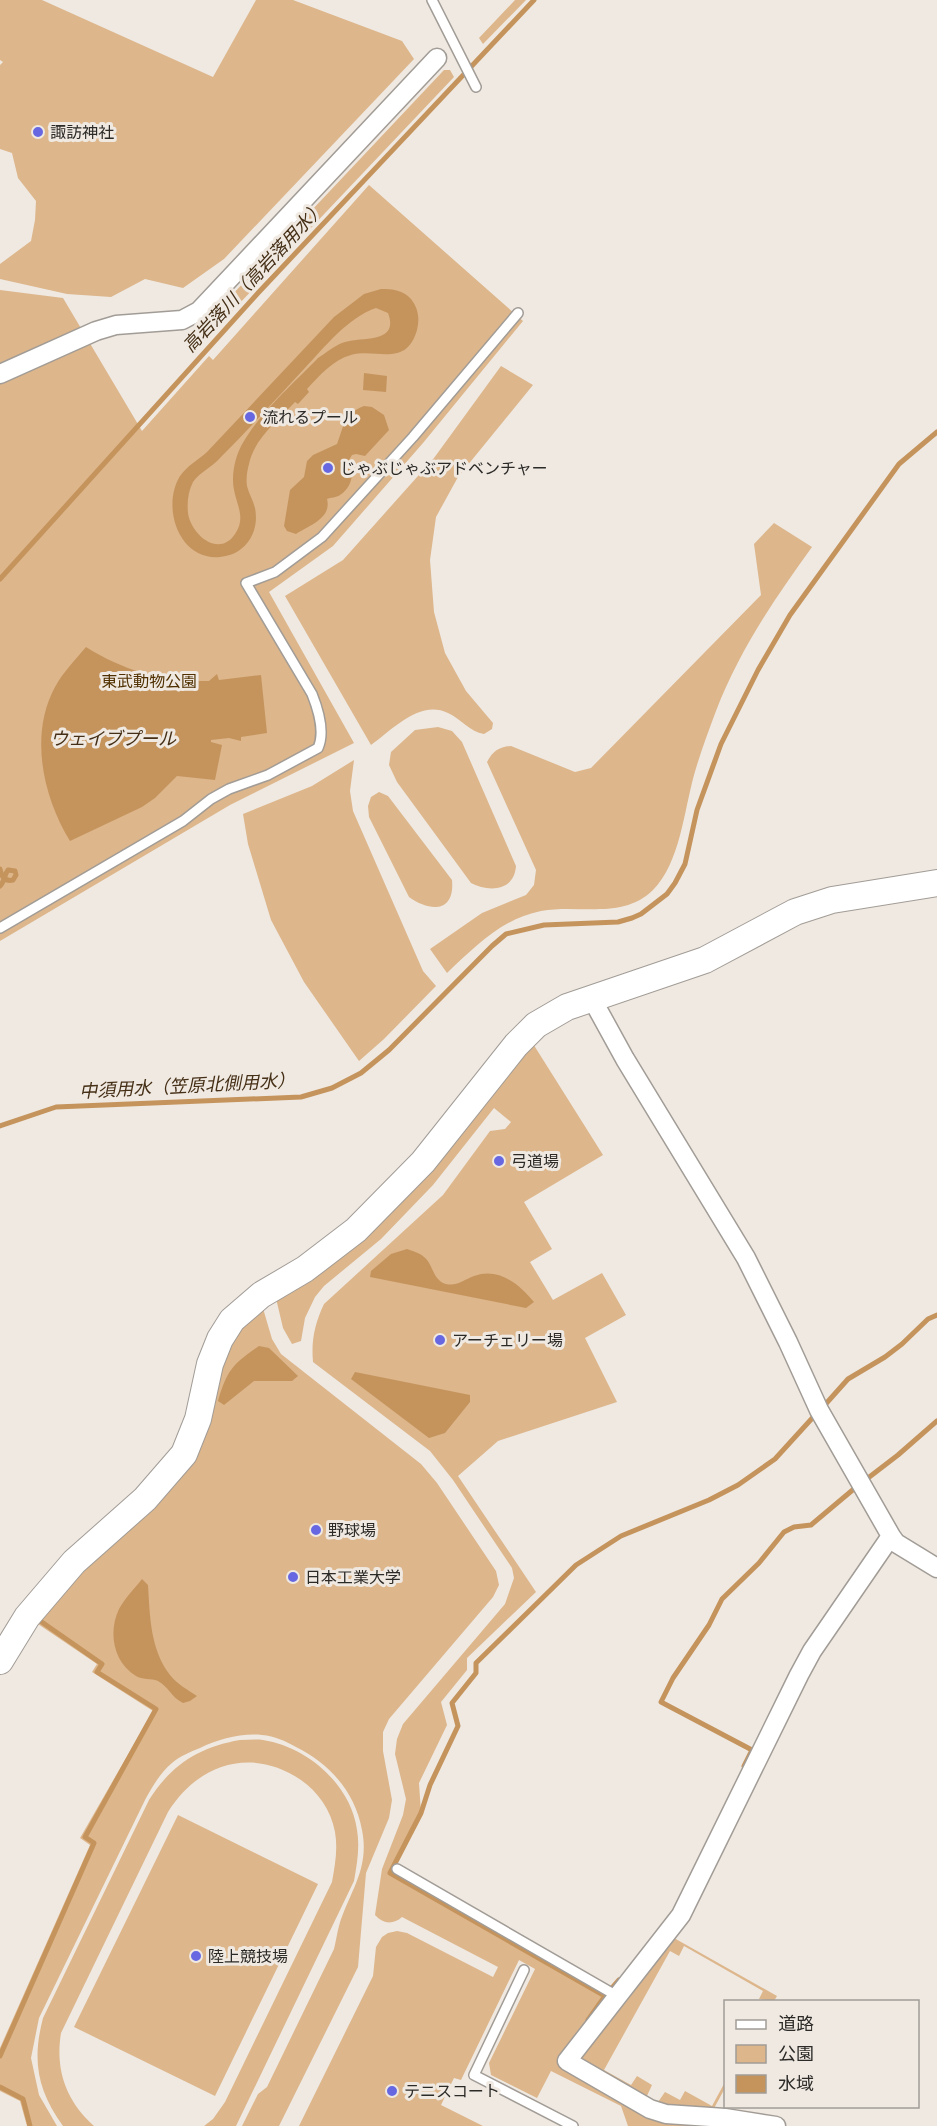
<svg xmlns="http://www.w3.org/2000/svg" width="937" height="2126" font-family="'Titillium Web','Noto Sans JP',sans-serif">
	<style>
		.green { fill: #ddb68b }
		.water { fill: #c5945d; fill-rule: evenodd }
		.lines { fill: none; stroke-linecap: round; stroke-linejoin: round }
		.stream { stroke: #c5945d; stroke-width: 5 }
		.lane-casing { stroke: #a29c96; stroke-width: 12 }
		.street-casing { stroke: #a29c96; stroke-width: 21 }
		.secondary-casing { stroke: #a29c96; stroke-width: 28 }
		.lane { stroke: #fff; stroke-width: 9 }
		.street { stroke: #fff; stroke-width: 18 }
		.secondary { stroke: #fff; stroke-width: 26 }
		.poi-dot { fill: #6768e1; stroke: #efe9e2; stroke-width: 2 }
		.labels { text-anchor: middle; stroke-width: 6; stroke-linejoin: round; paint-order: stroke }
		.poi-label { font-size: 16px; fill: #2c2a27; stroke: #efe9e2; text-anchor: start }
		.park-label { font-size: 16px; fill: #503000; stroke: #efe9e2 }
		.water-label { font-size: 18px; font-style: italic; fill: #452f16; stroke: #efe9e2 }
	</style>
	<rect width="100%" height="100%" fill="#efe9e2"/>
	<path class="green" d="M0,0H42L213,77L256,0H293L402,41L414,59L224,259L183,288L145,279L111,297L67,294L0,279V264L31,241L35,220L36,201L18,178L12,153L0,149V65L3,62L0,60Z
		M515,0H526L483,44L479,38Z
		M444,70H450L454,77L219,325L213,315Z
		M369,185L523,321L423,443L333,546L269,592L354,743L230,805L0,941V290L63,298L142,431L209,356L213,360Z
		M501,366L533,385L458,477L436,517L430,560L434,612L445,653L466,691L493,723L492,729L484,734C470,732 461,719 448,713C420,699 392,730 371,745L285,596L343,560L434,458Z
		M774,523L812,547C775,598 739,651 716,711C708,732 700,754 694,775C684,811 680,863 653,890C623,920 578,904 541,911C501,919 475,947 447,973L430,949L482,913L526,895L534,885L536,870L487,762C493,751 499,747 511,746L575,772L591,768L761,595L754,544Z
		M438,727L452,731L462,742L516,866C514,892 488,892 471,883L397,782L389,765L391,752L415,730Z
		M354,760L350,791L353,811L423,971L436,986L384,1039L359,1061L304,982L271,920L248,844L243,814L312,786Z
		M379,792L388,796L452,880C455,913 430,912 409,897L369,817L368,806L371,797Z
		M530,1039L603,1155L524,1202L552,1249L530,1262L553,1300L602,1273L626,1315L585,1338L617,1402L498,1441L458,1476L536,1592L467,1658V1670L441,1702L447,1725L419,1783L421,1813L390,1873L605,1996L559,2061L646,2114L730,2126H628L621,2106L551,2071L537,2098L491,2075L489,2063L535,1969L519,1960L461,2080L454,2078L441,2105L483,2126H299L373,1976L376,1947L382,1937L388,1933L397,1931L407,1933L493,1977L498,1967L402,1917C393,1925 383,1924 375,1915L382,1869L403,1815L406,1799L395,1754L397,1739L403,1724L505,1604L514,1578L512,1568L453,1480L430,1451L313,1362C311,1340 315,1323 324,1304L443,1195L490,1131L505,1129L511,1122L494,1108L433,1185L381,1239L324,1286L315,1297L305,1318L301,1341L292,1344L283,1328L275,1294Z
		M262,1305L272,1339L281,1354L421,1464L437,1483L496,1571L499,1585L493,1597L389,1719L383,1732V1751L392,1800L389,1818L366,1873L358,1967L279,2126H242L258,2094L267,2087L334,1949C336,1941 337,1933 339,1926C349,1892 370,1870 362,1830C355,1792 330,1764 296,1747C285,1741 275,1736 262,1735C241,1733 219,1739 200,1748C190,1752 180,1756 172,1763C160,1773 152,1787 145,1800L39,2018L31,2058L39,2095L57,2126H27L20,2101L0,2091V2048L90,1845L80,1838L153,1711L92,1672L97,1664L38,1624L80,1566L166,1488L228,1341Z
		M240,1740C248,1740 256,1739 263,1740C308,1747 351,1785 357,1830C360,1847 357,1864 354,1881L236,2126H204L213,2119L225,2102L332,1882C335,1865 338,1849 335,1832C331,1810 318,1792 301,1780C251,1746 198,1764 168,1812L61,2033C55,2070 66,2101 94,2126H63C37,2090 32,2060 43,2018L149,1800C171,1765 199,1747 240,1740Z
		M178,1815L318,1884L215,2096L74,2027Z
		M674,1938L777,1996L774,2001L759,1999L763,1991L684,1946L679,1956L670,1951L604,2070L631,2085L637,2076L652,2085L646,2098L581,2063L582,2053L626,2002Z
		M725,2082V2088L712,2112L660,2107L658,2102L665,2092L680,2100L685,2091L712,2106Z"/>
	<path class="water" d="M381,289C393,289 403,290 411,299C418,308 420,318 417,330C406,368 377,348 351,355C333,360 319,376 307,389L309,392L298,404L295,402C278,420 254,439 249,464C247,471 246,479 247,486C249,494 253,500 255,508C258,523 254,539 241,549C235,554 228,556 220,557C179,561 161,507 180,476C187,466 198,460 207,452L334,317L364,294ZM376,308L388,313C400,345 360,336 342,343C334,346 326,353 318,358C293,384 245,426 236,459C233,469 232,481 234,490C237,506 246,518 235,534C219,558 191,535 188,513C187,502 188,492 193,482C200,472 212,467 220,458C249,429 276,399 304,369C325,347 347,318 376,308Z
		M364,373L387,376L386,392L363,390Z
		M364,406L372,407L384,415L389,430L365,456L356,454L352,455L349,460C355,472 352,487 340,495C336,498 331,497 327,499C332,518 310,525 296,534L287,531L284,526L290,490L304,477L307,461L313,455L337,444C344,427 343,414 364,406Z
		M86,647C124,671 164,682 209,681L217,674L219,680L261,675L267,733L241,737V741L229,738L211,740V742L222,745L215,780L177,776L155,798L142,807L70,841C43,797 29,735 55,687C63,672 76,659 86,647Z
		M407,1249C412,1251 420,1253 424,1257C433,1264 432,1277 443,1283C455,1288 463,1280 474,1276C499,1267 519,1284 534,1302L526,1308L370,1277L371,1271L391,1254Z
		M259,1346L269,1348L298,1376L292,1381H254L224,1405L218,1401C227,1370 233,1364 259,1346Z
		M355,1372L470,1395V1402L445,1433L429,1438L351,1379Z
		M142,1579L148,1585C150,1616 150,1649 170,1675C177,1684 188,1690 197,1696L190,1701L183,1703C171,1697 169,1687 158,1681C151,1678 142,1680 136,1676C113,1662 108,1632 119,1609C125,1598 135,1588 142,1579Z"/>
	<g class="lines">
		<path class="stream" d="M0,579L258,293L534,0
			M0,869C1,876 5,882 13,880L16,875L15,871L8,870C4,875 5,881 0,886
			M0,1126L56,1107L301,1097L332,1088L361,1073L389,1050L492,946L506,934L544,925L618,922L632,918L641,914L667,894L675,883L685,864L697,810L721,744L758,670L790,615L899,464L937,432
			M823,1407L848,1379L885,1357L902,1344L928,1319L937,1315
			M744,1766L752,1750L661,1702L673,1678L709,1625L722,1599L759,1563L784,1532L794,1527L811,1525L855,1488L898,1455L937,1421
			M605,1996L390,1873L421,1813L430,1785L458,1726L452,1703L476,1673V1663L576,1565L621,1536L709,1500L738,1485L775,1459L816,1414
			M588,2020L605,1996L619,1980
			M0,2056L94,1843L85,1837L156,1709L97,1672L102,1664L36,1618
			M0,2087L23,2099L30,2126"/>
		<defs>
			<path id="lane" d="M432,0L476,87
				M0,928L183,821L211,799L229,789L268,775L318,748C325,733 318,709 312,694L246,583L275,572L322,537L413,437L518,313
				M397,1869L617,1996
				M524,1970L474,2075L573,2126"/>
			<path id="street" d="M0,374L96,331L116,325L182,320L199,311L437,58
				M592,999L625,1059L746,1258L788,1342L819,1410L891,1536L896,1543L937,1568
				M776,2126L725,2118L666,2114L650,2109L567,2061L681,1915L799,1675L812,1651L891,1536"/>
			<path id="secondary" d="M0,1661L27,1617L74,1562L145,1499L184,1454L198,1419L210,1364L220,1339L232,1320L261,1295L305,1269L356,1230L423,1162L516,1045L536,1025L567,1007L705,960L795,912L832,900L937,883"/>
		</defs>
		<use href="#lane" class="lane-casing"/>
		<use href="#street" class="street-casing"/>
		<use href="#secondary" class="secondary-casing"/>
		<use href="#lane" class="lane"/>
		<use href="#street" class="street"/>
		<use href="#secondary" class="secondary"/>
	</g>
	<g class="poi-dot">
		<circle cx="38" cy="132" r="6"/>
		<circle cx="250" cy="417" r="6"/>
		<circle cx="328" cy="468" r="6"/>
		<circle cx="499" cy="1161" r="6"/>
		<circle cx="440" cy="1340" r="6"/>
		<circle cx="316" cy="1530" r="6"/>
		<circle cx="293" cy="1577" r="6"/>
		<circle cx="196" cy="1956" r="6"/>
		<circle cx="392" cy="2091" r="6"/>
	</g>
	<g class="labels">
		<g class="poi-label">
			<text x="50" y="138">諏訪神社</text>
			<text x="262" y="423">流れるプール</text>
			<text x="340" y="474">じゃぶじゃぶアドベンチャー</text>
			<text x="511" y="1167">弓道場</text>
			<text x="452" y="1346">アーチェリー場</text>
			<text x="328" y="1536">野球場</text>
			<text x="305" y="1583">日本工業大学</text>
			<text x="208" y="1962">陸上競技場</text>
			<text x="404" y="2097">テニスコート</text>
		</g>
		<g class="park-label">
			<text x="149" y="687">東武動物公園</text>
		</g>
		<g class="water-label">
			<text transform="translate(254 277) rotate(-47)" y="6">高岩落川（高岩落用水）</text>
			<text x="113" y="745">ウェイブプール</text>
			<text transform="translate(187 1086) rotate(-3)" y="6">中須用水（笠原北側用水）</text>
		</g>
	</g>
	<rect x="724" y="2000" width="195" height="108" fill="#efe9e2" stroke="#a19d97" stroke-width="1.5"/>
	<rect x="736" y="2020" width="30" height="9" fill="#ffffff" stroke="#a19d97" stroke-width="1.5"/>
	<text x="778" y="2030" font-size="18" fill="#2c2a27">道路</text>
	<rect x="736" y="2045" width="30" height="18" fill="#ddb68b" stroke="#a19d97" stroke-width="1.5"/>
	<text x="778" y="2060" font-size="18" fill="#2c2a27">公園</text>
	<rect x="736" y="2075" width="30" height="18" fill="#c5945d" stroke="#a19d97" stroke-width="1.5"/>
	<text x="778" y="2090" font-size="18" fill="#2c2a27">水域</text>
</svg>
